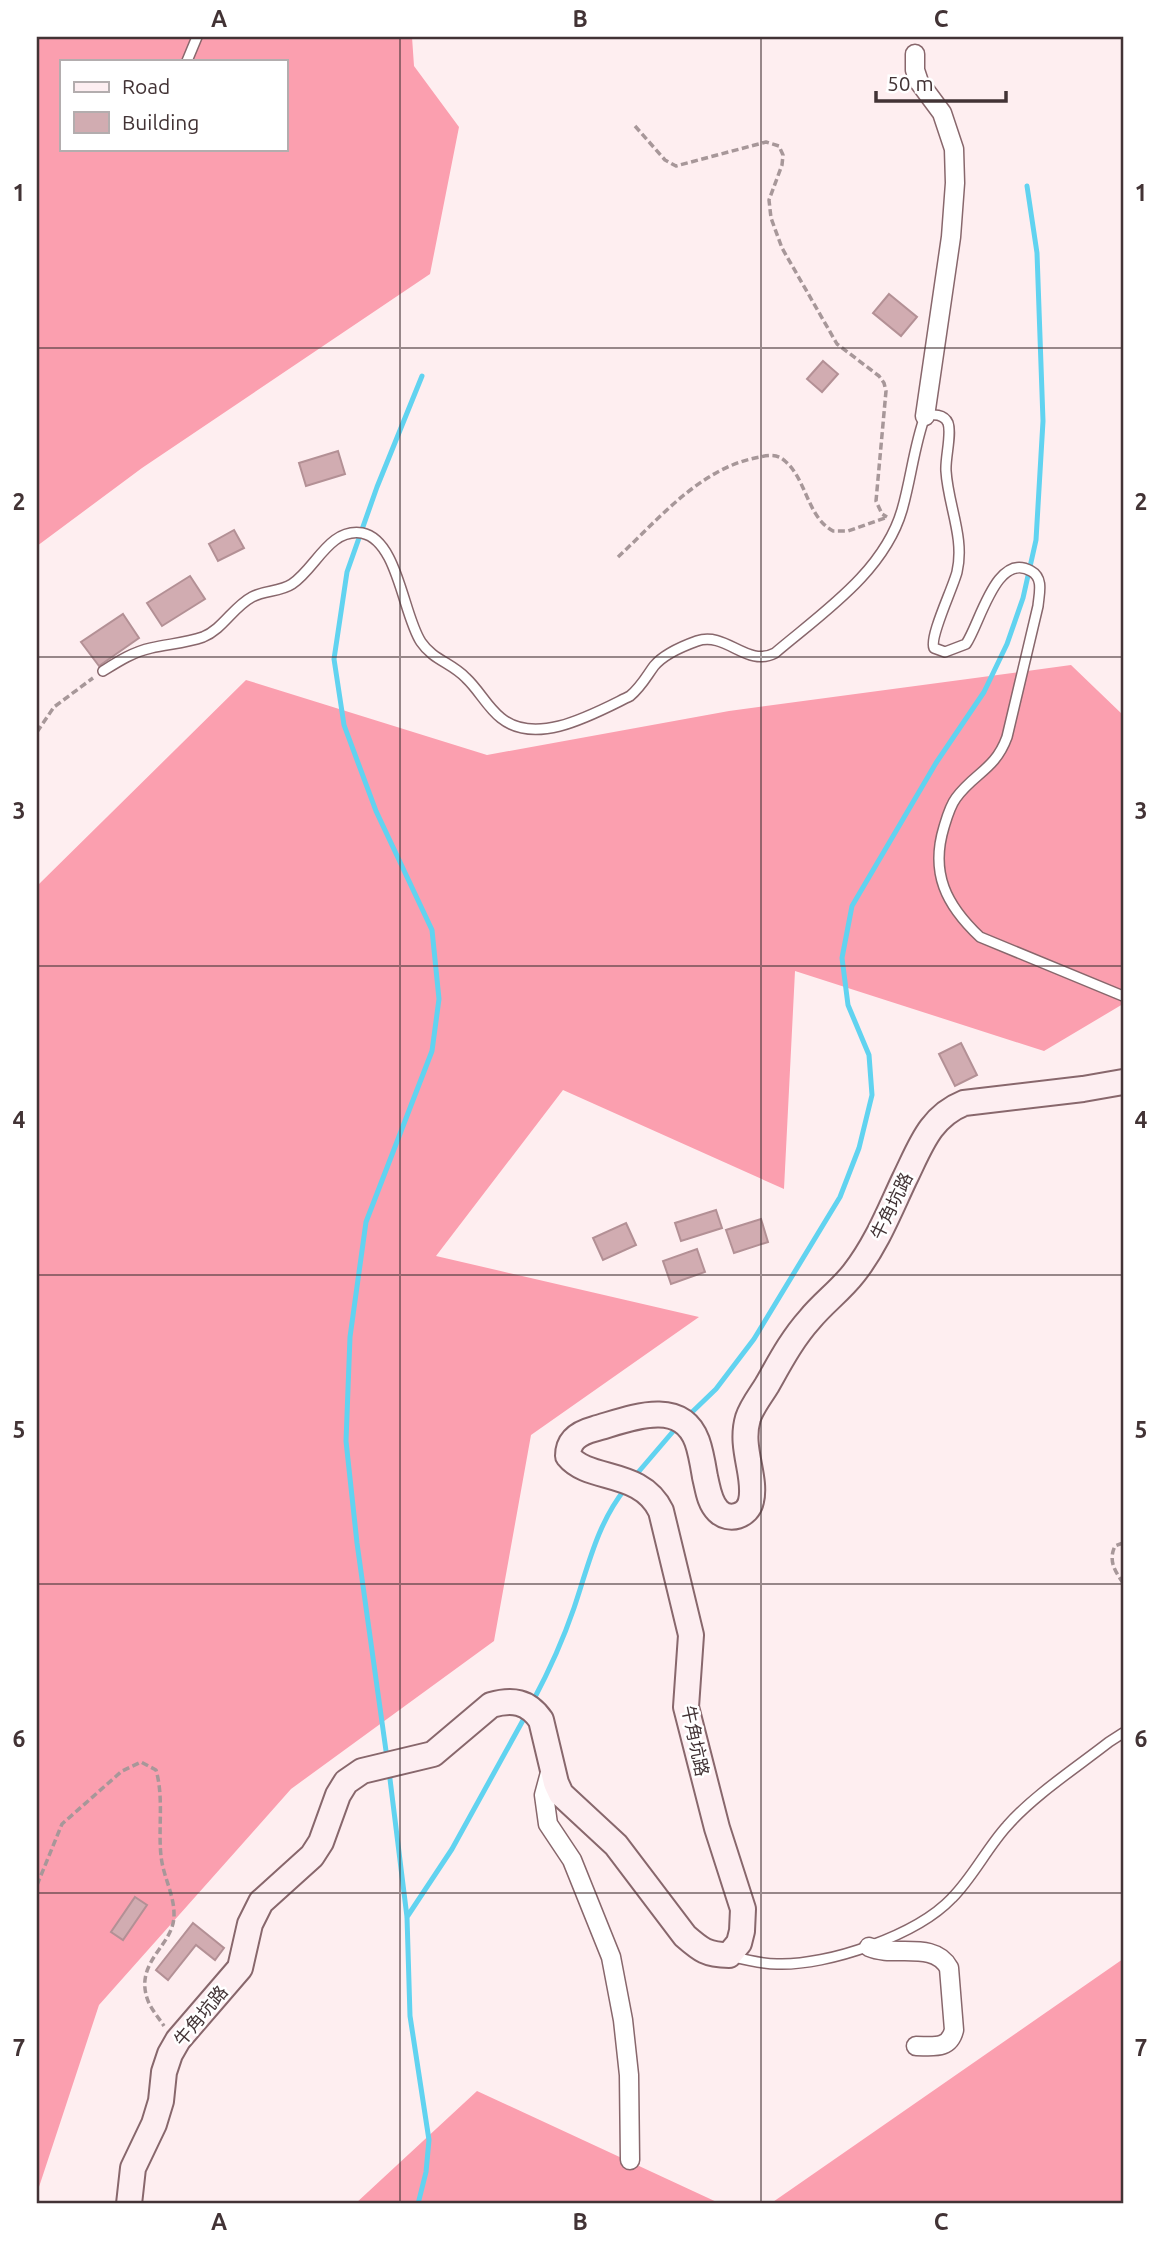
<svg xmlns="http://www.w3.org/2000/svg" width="1160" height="2241" font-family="Ubuntu,'Noto Sans TC',sans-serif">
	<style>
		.forest { fill: #fb9faf; fill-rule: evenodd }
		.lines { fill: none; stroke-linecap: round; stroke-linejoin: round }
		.stream { stroke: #61d3f0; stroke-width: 5 }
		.building { fill: #d1acb1; stroke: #b39095; stroke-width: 2 }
		.lane-casing { stroke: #88676c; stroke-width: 12 }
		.street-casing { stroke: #88676c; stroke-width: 21 }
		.secondary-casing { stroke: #88676c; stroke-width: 28 }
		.path { stroke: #a79799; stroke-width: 3.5; stroke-dasharray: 7 3.5; stroke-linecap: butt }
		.lane { stroke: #fff; stroke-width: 9 }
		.street { stroke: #fff; stroke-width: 18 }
		.secondary { stroke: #fdeef1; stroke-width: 24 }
		.grid { fill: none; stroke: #423335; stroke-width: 2; stroke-opacity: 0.55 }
		.labels { text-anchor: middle; stroke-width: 5; stroke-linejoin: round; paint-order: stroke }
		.street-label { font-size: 18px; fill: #423335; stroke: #fff }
		.neatline { fill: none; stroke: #423335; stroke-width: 2.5 }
		.grid-label { font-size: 23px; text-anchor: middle; font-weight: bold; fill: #423335 }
	</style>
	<rect width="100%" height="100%" fill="#feeef0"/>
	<path class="forest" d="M37,37H412L414,66L459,127L430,274L142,468L37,546ZM61,61H285V149H61Z
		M1071,665L1123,715V1004L1044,1051L795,971L784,1189L563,1090L436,1256L699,1317L531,1435L494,1641L291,1789L99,2005L37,2193V886L246,680L487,755L729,711Z
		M1123,1959V2204H770Z
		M477,2091L721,2204H355Z"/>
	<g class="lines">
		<path class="stream" d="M688,1416L716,1389L754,1339L840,1197L859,1148L872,1095L869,1055L848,1005L842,958L852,906L936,763L984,692L1007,644L1023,598L1036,540L1043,421L1037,253L1027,186
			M635,1476L676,1428
			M533,1701C549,1671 563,1640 574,1608C588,1567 597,1524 625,1489
			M387,1758L357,1543L346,1441L350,1337L366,1222L432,1051L439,999L432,930L376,811L344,725L334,659L347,572L377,487L422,376
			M389,1771L407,1917L410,2016L429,2140L426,2172L418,2204
			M407,1917L452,1849L527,1713"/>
	</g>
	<path class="building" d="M889,294L917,317L901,336L873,313Z
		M823,361L838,374L822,392L807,379Z
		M338,451L345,474L306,486L299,463Z
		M234,530L244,548L218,561L209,544Z
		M190,576L205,599L162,626L147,603Z
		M123,614L139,638L99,666L81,642Z
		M961,1043L977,1075L955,1086L939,1054Z
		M716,1210L722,1228L681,1241L675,1223Z
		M761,1219L768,1242L734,1253L726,1230Z
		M626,1223L636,1245L603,1260L593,1238Z
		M697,1249L705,1272L671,1284L663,1261Z
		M135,1897L147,1905L123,1940L111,1932Z
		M193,1923L224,1948L215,1960L196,1945L168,1980L156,1970Z"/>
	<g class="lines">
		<defs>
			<path id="lane" d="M187,61L197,37
				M103,671C119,661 133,652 151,648C168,644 186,643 203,637C223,629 233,607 252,597C265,590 280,592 292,584C316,568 329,528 362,533C398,540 403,615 421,642C433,660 452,663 466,678C479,690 487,707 501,718C537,747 595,713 630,696C641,687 646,677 654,666C664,654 683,646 697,641C726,631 747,668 775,653C822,613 884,572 902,510C911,479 914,446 925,416C933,414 944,414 948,423C952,434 945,458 946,471C948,505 965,538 957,572C953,588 929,637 934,648L945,652L966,644C980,624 996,551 1031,571C1044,578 1039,594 1038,606L1007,737C995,770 974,773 956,798C950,806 947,817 944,827C930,873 946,905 980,937L1123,996
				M730,1956C746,1960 761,1964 777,1964C828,1966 917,1935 952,1898C973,1877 987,1848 1007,1826C1033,1796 1077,1767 1109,1742L1123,1733"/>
			<path id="street" d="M915,54V70L919,82L942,113L954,149L955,183L951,237L925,416
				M551,1769L544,1795L548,1824L572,1860L611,1957L623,2020L629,2075L630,2160
				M869,1947C894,1958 934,1940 949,1968L954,2030C949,2050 933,2046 916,2046"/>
			<path id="secondary" d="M129,2204L133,2168L154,2124L161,2101L164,2072L170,2054L178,2040L240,1968L250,1924L261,1902L312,1856L321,1842L338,1795L346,1782L362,1771L433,1754L491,1705C512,1699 528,1701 541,1720L556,1783L561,1794L616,1845L685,1936C701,1950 707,1955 729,1955L739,1943L742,1931L743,1909L717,1828L686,1707L691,1635L661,1511C641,1469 589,1482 568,1456C568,1440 579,1433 594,1429C627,1420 680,1396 697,1441C701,1452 703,1465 705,1477C708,1489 709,1502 718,1511C729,1522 748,1516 751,1501C757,1477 739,1448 748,1418C752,1406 761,1395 767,1385C780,1362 792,1339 810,1319C823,1303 841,1290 854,1273C876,1245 889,1212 904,1180C920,1148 929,1117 964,1103L1083,1089L1123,1082"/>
		</defs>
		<use href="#lane" class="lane-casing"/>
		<use href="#street" class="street-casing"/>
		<use href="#secondary" class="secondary-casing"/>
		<path class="path" d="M635,126L665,160L676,166L766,142L779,146L783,155L782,165L769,200L771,218L782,248L837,344L879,376L884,383L886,391L876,501L882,514L887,517
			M618,557C660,518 701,467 760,457C769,455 778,454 785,461C807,480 807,517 833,531H848L885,518
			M37,732L54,707L93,678
			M1123,1543L1115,1546C1108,1561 1115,1571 1123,1583
			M37,1885L62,1824L122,1771L141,1762L156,1770C164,1798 158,1828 161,1856C163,1876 174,1894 174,1914C175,1945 135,1960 147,1998C150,2008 159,2018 164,2026"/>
		<use href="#lane" class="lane"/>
		<use href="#street" class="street"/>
		<use href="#secondary" class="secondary"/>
	</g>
	<path class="grid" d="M400,37V2204M761,37V2204M37,348H1123M37,657H1123M37,966H1123M37,1275H1123M37,1584H1123M37,1893H1123"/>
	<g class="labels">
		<g class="street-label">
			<text transform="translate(892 1206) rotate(-64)" y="6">牛角坑路</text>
			<text transform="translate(695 1741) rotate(78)" y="6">牛角坑路</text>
			<text transform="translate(201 2016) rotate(-50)" y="6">牛角坑路</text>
		</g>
	</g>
	<rect width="1160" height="2241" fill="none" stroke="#ffffff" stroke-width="77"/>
	<rect x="60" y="60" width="228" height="91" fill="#ffffff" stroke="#b3adae" stroke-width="2"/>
	<rect x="74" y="82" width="35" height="10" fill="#fdeef1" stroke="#b3adae" stroke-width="2"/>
	<text x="122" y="94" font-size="21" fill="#423335">Road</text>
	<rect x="74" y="112" width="35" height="21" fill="#d1acb1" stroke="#b3adae" stroke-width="2"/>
	<text x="122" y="130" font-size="21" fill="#423335">Building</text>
	<path d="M876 91v10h130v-10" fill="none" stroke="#423335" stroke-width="3.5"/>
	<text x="887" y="91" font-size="21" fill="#423335" stroke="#ffffff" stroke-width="5" paint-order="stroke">50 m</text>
	<rect x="38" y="38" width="1084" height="2164" class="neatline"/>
	<g class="grid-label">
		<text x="219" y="27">A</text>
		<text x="580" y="27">B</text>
		<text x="941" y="27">C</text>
		<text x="19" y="201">1</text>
		<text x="1141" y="201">1</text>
		<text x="19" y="510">2</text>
		<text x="1141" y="510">2</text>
		<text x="19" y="819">3</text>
		<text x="1141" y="819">3</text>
		<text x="19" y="1128">4</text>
		<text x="1141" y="1128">4</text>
		<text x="19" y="1438">5</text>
		<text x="1141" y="1438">5</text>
		<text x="19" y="1747">6</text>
		<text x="1141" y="1747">6</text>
		<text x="19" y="2056">7</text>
		<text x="1141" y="2056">7</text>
		<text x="219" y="2230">A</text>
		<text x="580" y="2230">B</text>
		<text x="941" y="2230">C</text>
	</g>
</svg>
